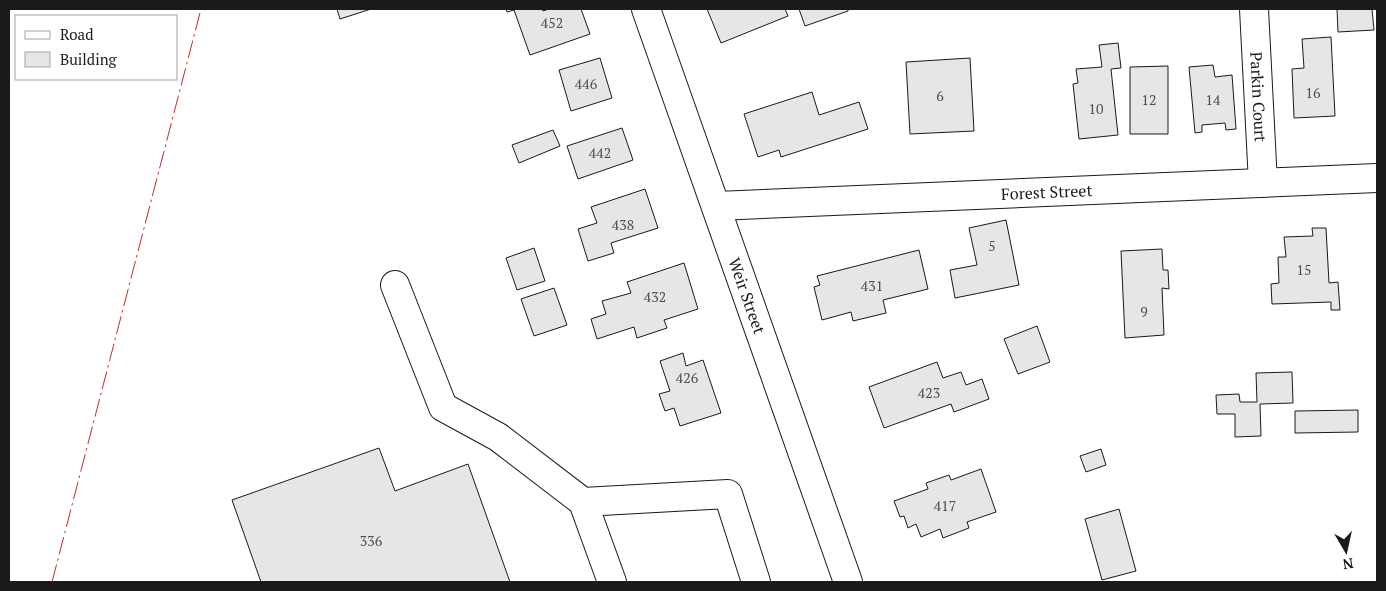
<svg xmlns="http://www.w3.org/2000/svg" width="1386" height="591" font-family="'PT Serif',serif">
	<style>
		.building { fill: #e6e6e6; stroke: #1a1a1a }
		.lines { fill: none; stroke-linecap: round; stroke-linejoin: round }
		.minor-casing { stroke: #1a1a1a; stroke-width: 30 }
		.major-casing { stroke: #1a1a1a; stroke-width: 30 }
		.minor { stroke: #fff; stroke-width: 28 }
		.major { stroke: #fff; stroke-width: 28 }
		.power { stroke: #c62828; stroke-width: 1; stroke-dasharray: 18 4 2.5 4; stroke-linecap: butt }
		.labels { text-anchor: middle; stroke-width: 4; stroke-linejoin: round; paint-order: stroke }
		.number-label { font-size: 14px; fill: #4d4d4d }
		.street-label { font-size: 16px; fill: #1a1a1a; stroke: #fff }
	</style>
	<rect width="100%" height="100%" fill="#fff"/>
	<path class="building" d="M337,9H371L340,19Z
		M506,9H542L543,11L549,9H581L590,34L530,55L514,10L507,12Z
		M707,9H785L788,16L721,43Z
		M799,9H848V11L805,26Z
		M1337,9H1372L1374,30L1338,32Z
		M1331,37L1335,116L1294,118L1292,69L1304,68L1302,39Z
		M1118,43L1121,68L1111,69L1118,135L1079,139L1073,84L1078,83L1076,69L1102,67L1099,45Z
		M600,58L612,98L571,111L559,70Z
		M970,58L974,131L910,134L906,62Z
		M1213,65L1215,77L1232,75L1236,129L1226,130L1225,123L1202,125V132L1195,133L1189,67Z
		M1168,66V134H1130V67Z
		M812,92L819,115L859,102L868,129L781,157L779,150L758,157L744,114Z
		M622,128L633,160L578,179L567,146Z
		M553,130L560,146L519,163L512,145Z
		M645,189L658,228L611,243L614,253L588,261L578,229L597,223L591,207Z
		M1006,220L1019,285L955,298L950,270L977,265L969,228Z
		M1312,228H1326L1329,283L1338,282L1340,310H1331V302L1272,304L1271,284L1279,283L1278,257H1286L1284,237L1313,236Z
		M534,248L545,281L517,290L506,258Z
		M1162,249L1163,270H1168L1169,289L1162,288L1164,335L1125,338L1121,251Z
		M919,250L928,289L883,300L886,313L853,321L851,312L822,320L814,287L820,285L817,276Z
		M684,263L698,309L664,320L667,328L637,338L634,327L597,339L591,319L606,314L602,301L631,293L627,282Z
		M554,288L567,325L534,336L521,299Z
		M1037,326L1050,362L1018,374L1004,339Z
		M683,353L686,366L703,360L721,413L680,426L674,408L665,411L659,394L670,391L660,361Z
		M937,362L943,378L961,372L966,385L982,379L989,399L954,412L951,404L884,428L869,387Z
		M1292,372L1293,403L1260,404L1261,436L1235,437V414H1217L1216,395L1239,394L1240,402H1257L1256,373Z
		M1358,410V432L1295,433V411Z
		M379,448L395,491L468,464L510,582H261L232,500Z
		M1101,449L1106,465L1086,472L1080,456Z
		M981,469L996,512L967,522L969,528L943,538L940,529L921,537L916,524L908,528L904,516L900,517L894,501L928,489L926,483L949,475L951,480Z
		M1119,509L1136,571L1102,580L1085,519Z"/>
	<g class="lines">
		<defs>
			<g id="minor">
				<path id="s1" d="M1254,9L1263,183"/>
				<path id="s2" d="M716,206L1377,178"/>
				<path d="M395,285L443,407L498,437L583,502L728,494L756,582"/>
				<path d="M583,502L612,582"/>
			</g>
			<g id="major">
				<path id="s3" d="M646,9L848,582"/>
			</g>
		</defs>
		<use href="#minor" class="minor-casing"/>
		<use href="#major" class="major-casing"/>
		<use href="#minor" class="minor"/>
		<use href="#major" class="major"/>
		<path class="power" d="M52,582L201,9"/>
	</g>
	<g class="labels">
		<g class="number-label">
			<text x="552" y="28">452</text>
			<text x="586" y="89">446</text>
			<text x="1313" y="98">16</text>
			<text x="940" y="101">6</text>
			<text x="1149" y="105">12</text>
			<text x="1213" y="105">14</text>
			<text x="1096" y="114">10</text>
			<text x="600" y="158">442</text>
			<text x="623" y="230">438</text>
			<text x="992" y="251">5</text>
			<text x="1304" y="275">15</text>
			<text x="872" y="291">431</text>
			<text x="655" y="302">432</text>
			<text x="1144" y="317">9</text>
			<text x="687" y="383">426</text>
			<text x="929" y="398">423</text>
			<text x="945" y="511">417</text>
			<text x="371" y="546">336</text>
		</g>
		<g class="street-label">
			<text dy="6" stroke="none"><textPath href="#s1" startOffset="88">Parkin Court</textPath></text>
			<text dy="6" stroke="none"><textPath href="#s2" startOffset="331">Forest Street</textPath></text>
			<text dy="6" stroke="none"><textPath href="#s3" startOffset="304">Weir Street</textPath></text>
		</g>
	</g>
	<rect width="1386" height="591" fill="none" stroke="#1a1a1a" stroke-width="20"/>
	<rect x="15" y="15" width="162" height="65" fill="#ffffff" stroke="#a3a3a3"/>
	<rect x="25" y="31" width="25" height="8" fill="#ffffff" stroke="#a3a3a3"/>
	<text x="60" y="40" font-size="15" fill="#1a1a1a">Road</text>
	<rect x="25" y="52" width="25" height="15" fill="#e6e6e6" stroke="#a3a3a3"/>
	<text x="60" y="65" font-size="15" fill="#1a1a1a">Building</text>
	<g transform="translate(1346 551) rotate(171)" stroke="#ffffff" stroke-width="4" paint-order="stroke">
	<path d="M0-4L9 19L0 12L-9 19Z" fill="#1a1a1a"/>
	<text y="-8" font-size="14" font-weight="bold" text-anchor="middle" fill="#1a1a1a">N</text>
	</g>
</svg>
